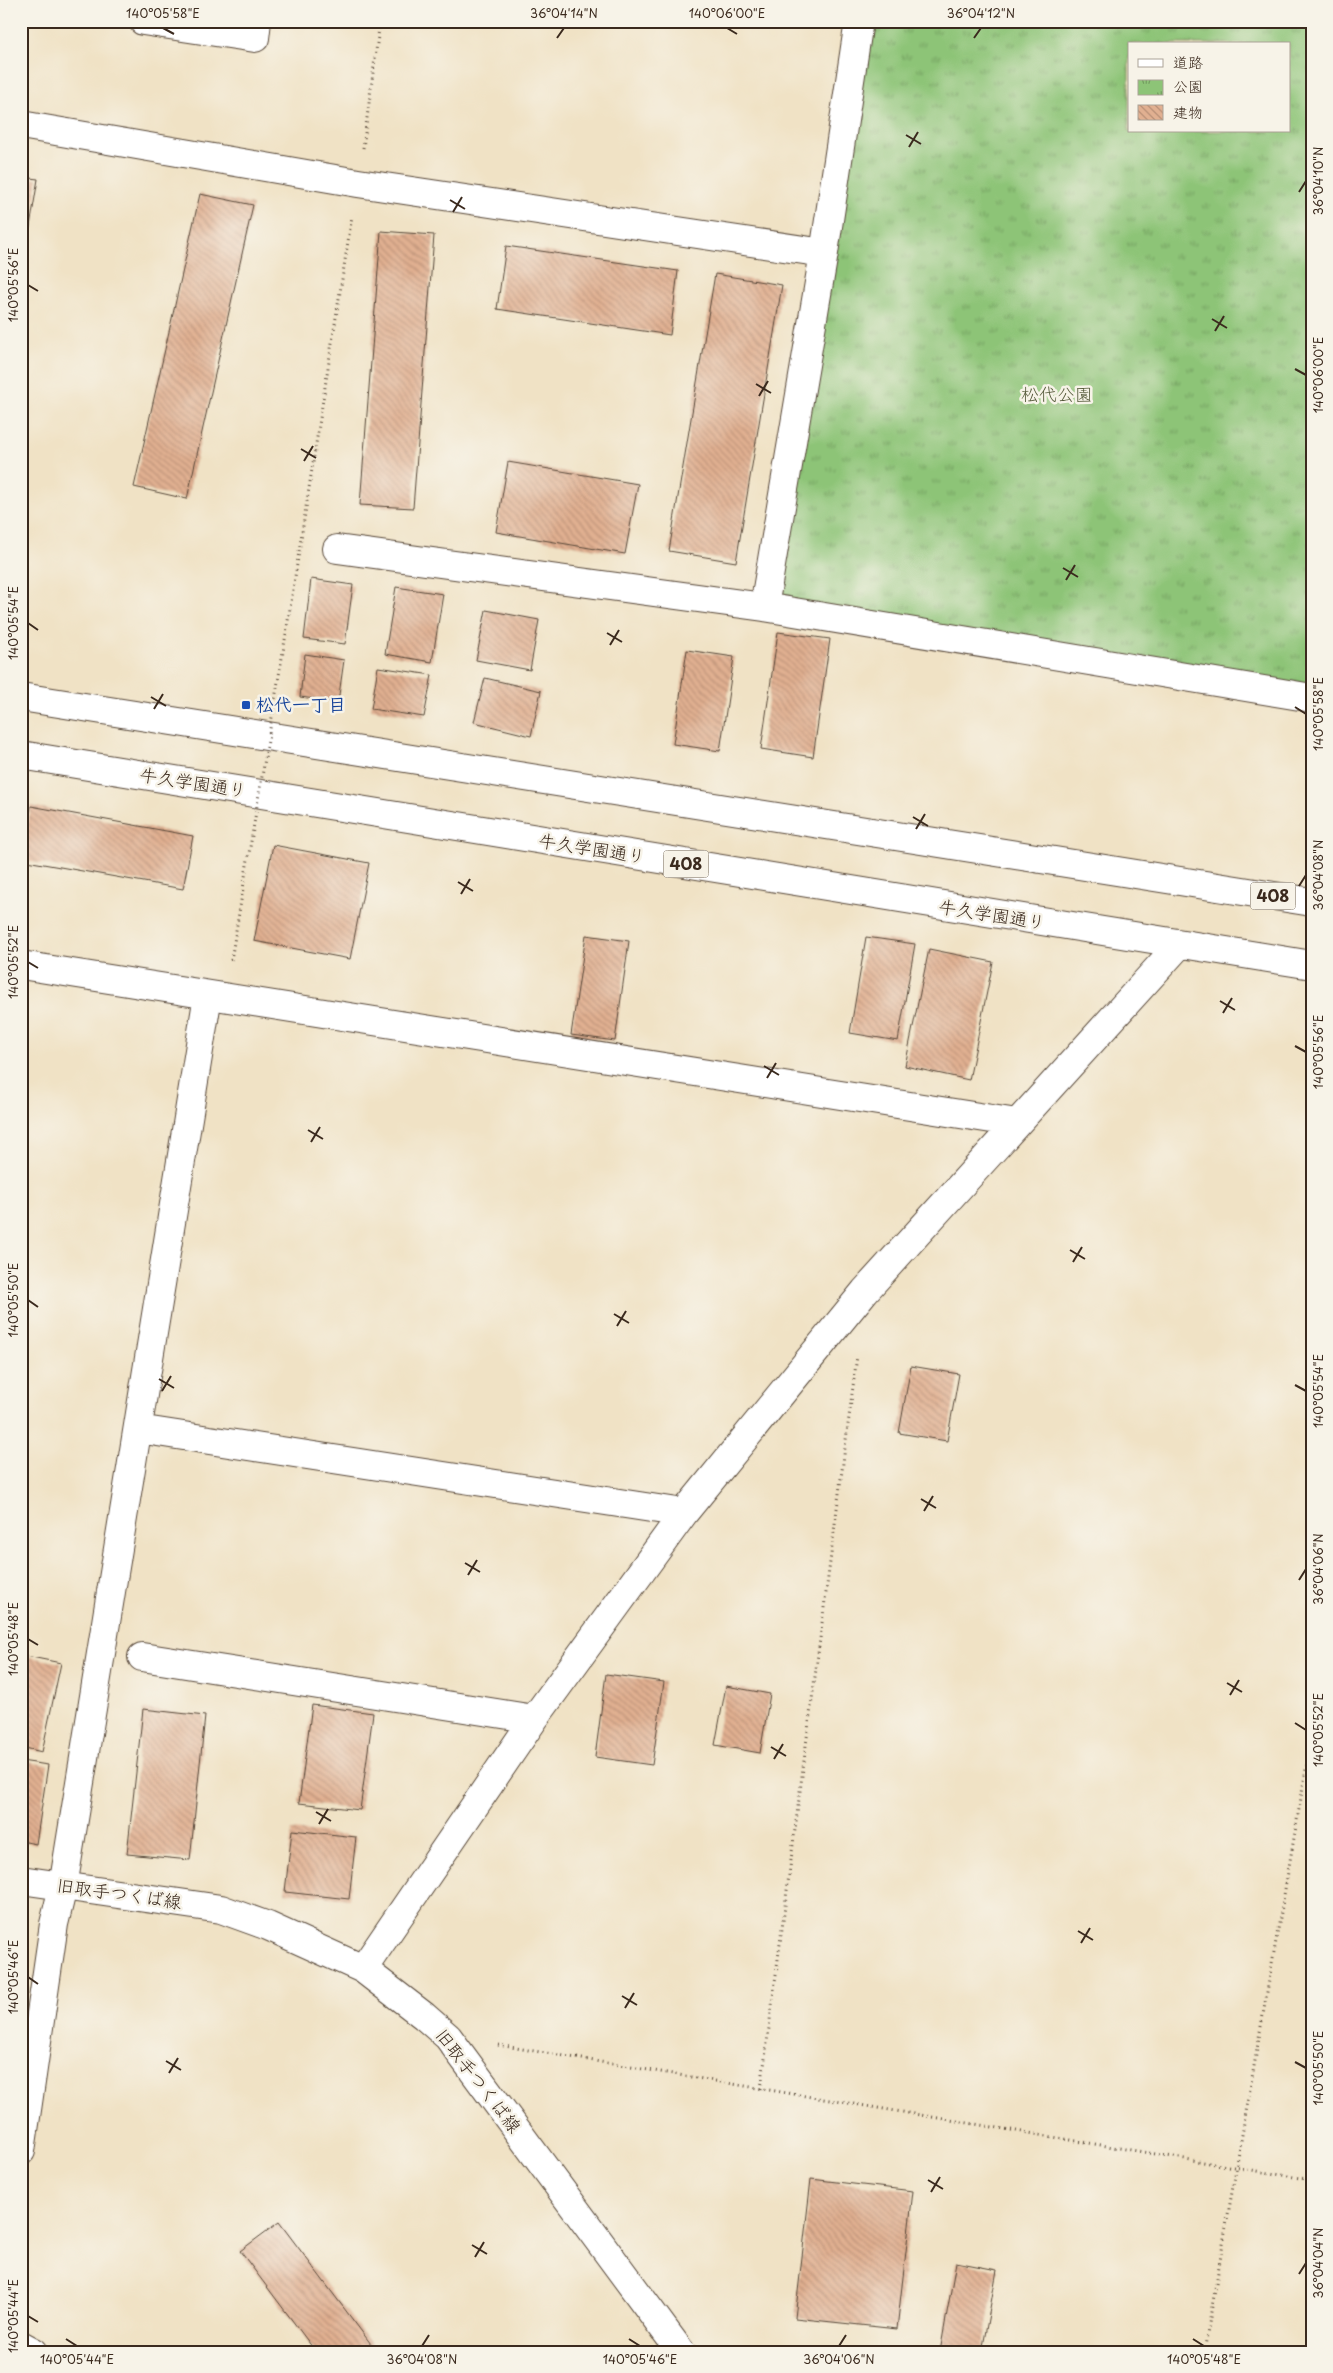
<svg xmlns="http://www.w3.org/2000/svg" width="1333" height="2373" font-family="'Playpen Sans','Klee One',sans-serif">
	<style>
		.park { fill: url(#park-tufts); stroke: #64774a; fill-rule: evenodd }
		.building { fill: url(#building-back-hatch) }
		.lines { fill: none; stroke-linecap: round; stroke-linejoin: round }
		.minor-casing { stroke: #564637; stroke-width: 30 }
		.tertiary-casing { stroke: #564637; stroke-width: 30 }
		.trunk-casing { stroke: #564637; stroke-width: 30 }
		.path { stroke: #564637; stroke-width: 3; stroke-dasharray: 1 4; stroke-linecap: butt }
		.minor { stroke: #fff; stroke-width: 28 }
		.tertiary { stroke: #fff; stroke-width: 28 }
		.trunk { stroke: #fff; stroke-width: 28 }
		.path-bridge { stroke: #564637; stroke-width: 3; stroke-dasharray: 1 4; stroke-linecap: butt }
		.ticks { fill: none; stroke: #3b2a1e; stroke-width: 2 }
		.transit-dot { fill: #1a4fb4; stroke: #f7f3e8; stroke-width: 2 }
		.labels { text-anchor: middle; stroke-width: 5; stroke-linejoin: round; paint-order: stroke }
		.shield { fill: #f7f3e8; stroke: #73665b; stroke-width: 1 }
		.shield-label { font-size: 16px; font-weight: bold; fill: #3b2a1e }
		.park-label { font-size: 18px; fill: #545839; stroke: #f7f3e8 }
		.transit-label { font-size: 18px; font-weight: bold; fill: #164399; stroke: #f7f3e8; text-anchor: start }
		.street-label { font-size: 18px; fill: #3b2a1e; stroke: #f7f3e8 }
		.neatline { fill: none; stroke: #3b2a1e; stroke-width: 2 }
		.ticks-label { font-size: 12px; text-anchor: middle; fill: #3b2a1e }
	</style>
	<defs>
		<pattern id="park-tufts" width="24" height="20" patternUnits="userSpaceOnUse" patternTransform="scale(1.25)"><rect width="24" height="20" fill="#8dc477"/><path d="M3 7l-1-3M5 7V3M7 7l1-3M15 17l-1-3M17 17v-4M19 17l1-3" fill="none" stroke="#749f61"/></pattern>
		<pattern id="building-back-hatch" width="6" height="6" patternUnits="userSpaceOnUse" patternTransform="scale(1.25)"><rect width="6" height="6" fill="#e1b091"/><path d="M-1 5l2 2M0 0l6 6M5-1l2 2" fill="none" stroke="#b88f76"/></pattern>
	</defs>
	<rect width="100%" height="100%" fill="#f7f3e8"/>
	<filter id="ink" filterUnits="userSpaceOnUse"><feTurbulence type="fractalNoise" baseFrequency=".02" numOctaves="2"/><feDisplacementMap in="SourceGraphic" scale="10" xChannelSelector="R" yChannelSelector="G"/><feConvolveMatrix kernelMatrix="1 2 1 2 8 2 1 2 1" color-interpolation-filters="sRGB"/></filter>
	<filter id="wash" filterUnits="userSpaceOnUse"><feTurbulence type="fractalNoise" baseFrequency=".0096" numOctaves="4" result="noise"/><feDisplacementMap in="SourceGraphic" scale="20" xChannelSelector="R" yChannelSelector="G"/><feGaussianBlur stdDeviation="1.12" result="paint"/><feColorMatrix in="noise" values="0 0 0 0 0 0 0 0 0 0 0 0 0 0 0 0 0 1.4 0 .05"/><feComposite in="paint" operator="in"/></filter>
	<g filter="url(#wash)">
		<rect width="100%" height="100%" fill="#f0e2c5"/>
		<path class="park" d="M859,21H1312V698L764,607ZM1129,44H1289V131H1129Z"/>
		<g id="blocks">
			<path class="building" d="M21,177L38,179L22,274H21Z
				M200,194L253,205L187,499L134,487Z
				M381,231L434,235L413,508L360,505Z
				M506,246L678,271L670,335L497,309Z
				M715,274L782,285L736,562L669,551Z
				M508,462L638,484L625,554L496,532Z
				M311,579L353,585L345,644L304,639Z
				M396,587L443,594L432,662L385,654Z
				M486,610L539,620L530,670L476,660Z
				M778,632L830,639L813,757L761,749Z
				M687,650L734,657L720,751L673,744Z
				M305,654L344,660L338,702L300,697Z
				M378,667L432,675L424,717L371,709Z
				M485,678L541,691L531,736L474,722Z
				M31,806L193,836L183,889L21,860Z
				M273,845L369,863L350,959L254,941Z
				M586,935L629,941L615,1041L571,1035Z
				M866,937L915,944L898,1041L850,1033Z
				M929,949L993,962L969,1080L905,1066Z
				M911,1366L959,1374L947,1441L899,1433Z
				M21,1655L61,1663L42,1752L21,1747Z
				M606,1674L664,1682L652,1765L595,1757Z
				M726,1686L770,1694L760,1753L715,1745Z
				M312,1705L373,1713L360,1810L299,1803Z
				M143,1709L205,1716L190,1860L127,1854Z
				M21,1761L48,1765L36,1844L21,1841Z
				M292,1830L356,1837L349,1899L285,1892Z
				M811,2179L913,2191L897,2329L795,2318Z
				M279,2222L377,2352H316L240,2251Z
				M956,2262L997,2270L982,2352H940Z"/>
		</g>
	</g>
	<g filter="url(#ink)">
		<use href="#blocks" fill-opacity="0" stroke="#564637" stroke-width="1"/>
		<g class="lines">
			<defs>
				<path id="minor" d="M143,21L255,38L257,21
					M859,21L824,253L764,607L1312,698
					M21,125L358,183L824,253
					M337,549L764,607
					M21,965L1017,1123
					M138,1429L684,1513
					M142,1657L534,1719
					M363,1969L534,1719L684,1513L865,1291L1179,945
					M21,2151L54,1924L63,1887L208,995
					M21,2345L34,2352"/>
				<path id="tertiary" d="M21,1880L221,1909L268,1926L363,1969L424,2016L448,2037L681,2352"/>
				<path id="trunk" d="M21,697L1312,902
					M21,755L1312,965"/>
			</defs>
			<use href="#minor" class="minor-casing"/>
			<use href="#tertiary" class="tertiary-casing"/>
			<use href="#trunk" class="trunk-casing"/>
			<path class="path" d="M363,148L380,21
				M285,640L352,216
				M498,2045L1312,2180
				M761,2089L857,1356
				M1204,2352L1312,1735"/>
			<use href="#minor" class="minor"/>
			<use href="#tertiary" class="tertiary"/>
			<use href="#trunk" class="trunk"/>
			<path class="path-bridge" d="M231,960L285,640"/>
		</g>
	</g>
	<path class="ticks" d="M163,28L174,34M727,28L737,34M557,38L564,28M974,38L981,28M906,135L921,144M909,147L918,132M1299,192L1306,181M450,200L465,209M453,212L462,197M28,285L38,291M1212,319L1227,328M1215,331L1224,316M1295,369L1306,375M756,384L771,393M759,396L768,381M301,449L316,458M304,461L313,446M1063,568L1078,577M1066,580L1075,565M28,623L38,630M607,633L622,642M610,645L619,630M151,697L166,706M1295,707L1306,714M154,709L163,694M913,817L928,826M916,829L925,814M458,882L473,891M1299,886L1306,875M461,894L470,879M28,962L38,968M1220,1001L1235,1010M1223,1013L1232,998M1295,1046L1306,1052M764,1066L779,1075M767,1078L776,1063M308,1130L323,1139M311,1142L320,1127M1070,1250L1085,1259M1073,1262L1082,1247M28,1300L38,1307M614,1314L629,1323M617,1326L626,1311M159,1379L174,1388M1295,1385L1306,1391M162,1391L171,1376M921,1499L936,1508M924,1511L933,1496M465,1563L480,1572M468,1575L477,1560M1299,1580L1306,1569M28,1639L38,1645M1227,1683L1242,1692M1230,1695L1239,1680M1295,1723L1306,1730M771,1747L786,1756M774,1759L783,1744M316,1812L331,1821M319,1824L328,1809M1078,1931L1093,1940M1081,1943L1090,1928M28,1977L38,1984M622,1996L637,2005M625,2008L634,1993M166,2061L181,2070M1295,2062L1306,2068M169,2073L178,2058M928,2180L943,2189M931,2192L940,2177M472,2245L487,2254M475,2257L484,2242M1299,2274L1306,2263M28,2316L38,2322M66,2339L77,2346M629,2339L640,2346M1193,2339L1204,2346M422,2346L429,2335M839,2346L846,2335"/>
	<rect class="transit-dot" x="241" y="700" width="10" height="10" rx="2.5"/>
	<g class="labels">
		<g class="shield">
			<rect x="663.5" y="850.5" width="45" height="27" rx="4"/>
			<rect x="1250.5" y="882.5" width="45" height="27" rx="4"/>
		</g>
		<g class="shield-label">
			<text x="686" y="870">408</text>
			<text x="1273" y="902">408</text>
		</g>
		<g class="park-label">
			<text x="1057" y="401">松代公園</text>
		</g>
		<g class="transit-label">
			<text x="256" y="711">松代一丁目</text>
		</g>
		<g class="street-label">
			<text transform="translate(193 783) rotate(9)" y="6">牛久学園通り</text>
			<text transform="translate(592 849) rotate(9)" y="6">牛久学園通り</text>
			<text transform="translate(992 915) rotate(9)" y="6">牛久学園通り</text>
			<text transform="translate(119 1894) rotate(8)" y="6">旧取手つくば線</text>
			<text transform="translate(478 2081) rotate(52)" y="6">旧取手つくば線</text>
		</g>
	</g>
	<rect width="1333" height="2373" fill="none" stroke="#f7f3e8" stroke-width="55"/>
	<rect x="1128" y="42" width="162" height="90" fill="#f7f3e8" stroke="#aca397"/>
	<rect x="1138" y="59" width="25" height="8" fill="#ffffff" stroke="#aca397"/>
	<text x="1173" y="68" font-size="15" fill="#3b2a1e">道路</text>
	<rect x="1138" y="80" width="25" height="15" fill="url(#park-tufts)" stroke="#aca397"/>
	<text x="1173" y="92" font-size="15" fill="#3b2a1e">公園</text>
	<rect x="1138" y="105" width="25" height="15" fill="url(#building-back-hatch)" stroke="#aca397"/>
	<text x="1173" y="118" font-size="15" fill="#3b2a1e">建物</text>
	<rect x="28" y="28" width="1278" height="2318" class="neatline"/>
	<g class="ticks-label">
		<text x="163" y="18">140°05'58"E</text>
		<text x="564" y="18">36°04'14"N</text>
		<text x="727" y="18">140°06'00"E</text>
		<text x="981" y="18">36°04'12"N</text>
		<text transform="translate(1319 181) rotate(-90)" y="4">36°04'10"N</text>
		<text transform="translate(14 285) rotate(-90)" y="4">140°05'56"E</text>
		<text transform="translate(1319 375) rotate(-90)" y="4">140°06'00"E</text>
		<text transform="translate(14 623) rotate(-90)" y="4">140°05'54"E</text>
		<text transform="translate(1319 714) rotate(-90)" y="4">140°05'58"E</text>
		<text transform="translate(1319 875) rotate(-90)" y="4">36°04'08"N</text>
		<text transform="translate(14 962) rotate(-90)" y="4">140°05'52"E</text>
		<text transform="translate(1319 1052) rotate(-90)" y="4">140°05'56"E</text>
		<text transform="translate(14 1300) rotate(-90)" y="4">140°05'50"E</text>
		<text transform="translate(1319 1391) rotate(-90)" y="4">140°05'54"E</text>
		<text transform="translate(1319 1569) rotate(-90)" y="4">36°04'06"N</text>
		<text transform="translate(14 1639) rotate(-90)" y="4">140°05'48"E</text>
		<text transform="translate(1319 1730) rotate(-90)" y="4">140°05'52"E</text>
		<text transform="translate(14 1977) rotate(-90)" y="4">140°05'46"E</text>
		<text transform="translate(1319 2068) rotate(-90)" y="4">140°05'50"E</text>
		<text transform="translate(1319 2263) rotate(-90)" y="4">36°04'04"N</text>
		<text transform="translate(14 2316) rotate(-90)" y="4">140°05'44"E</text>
		<text x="77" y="2364">140°05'44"E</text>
		<text x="422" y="2364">36°04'08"N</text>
		<text x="640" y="2364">140°05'46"E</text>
		<text x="839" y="2364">36°04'06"N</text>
		<text x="1204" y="2364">140°05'48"E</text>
	</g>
</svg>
